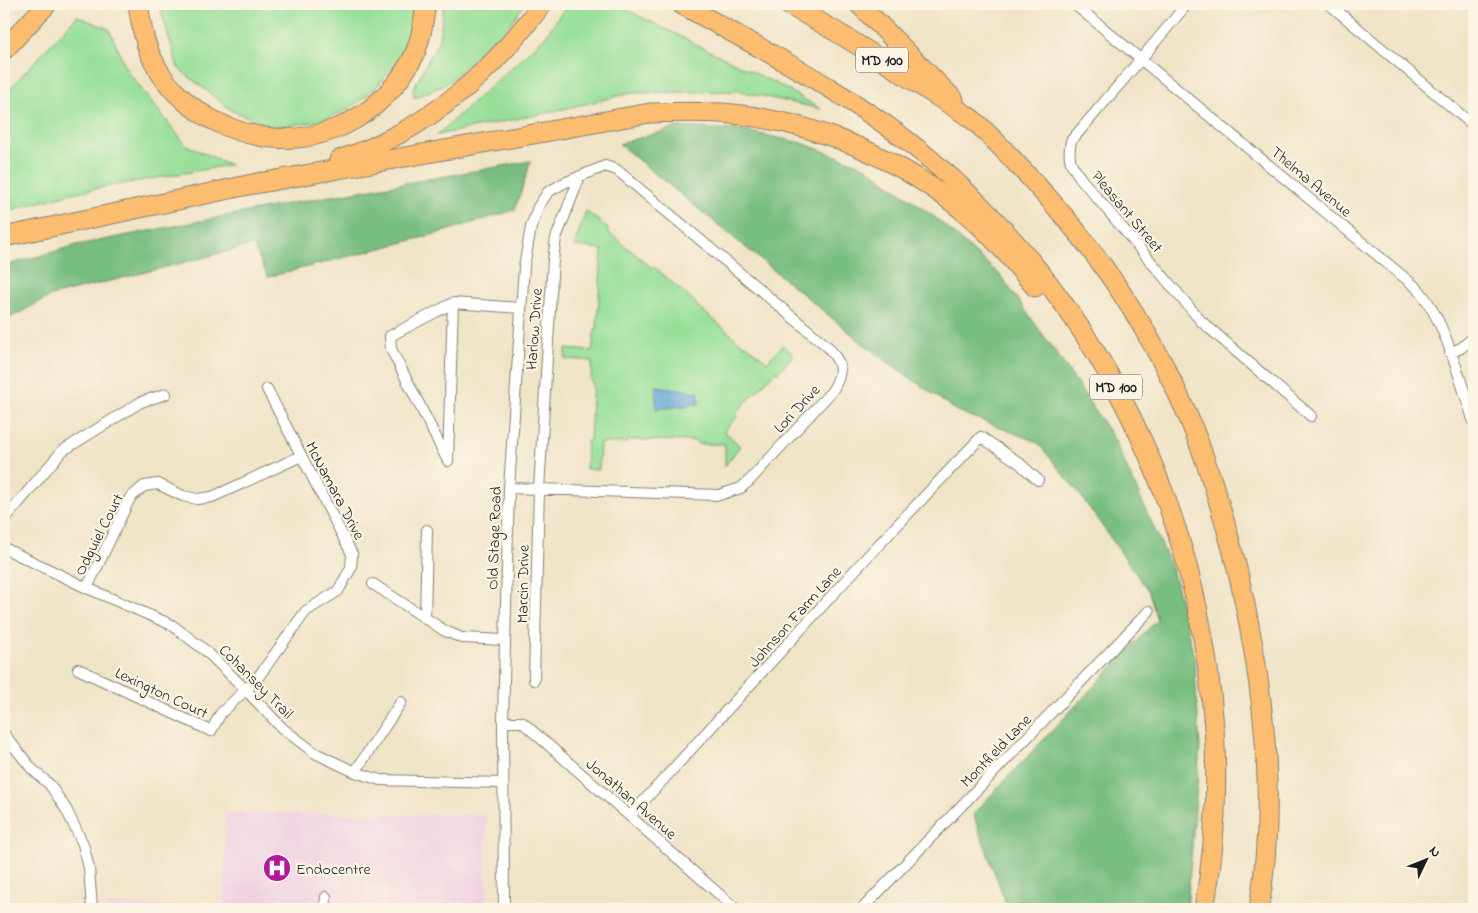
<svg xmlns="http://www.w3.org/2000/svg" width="1478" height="913" font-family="'Indie Flower',sans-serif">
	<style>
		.built { fill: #f1d0e2 }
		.green { fill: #97df99; stroke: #5a7e5a }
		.forest { fill: #79be81; stroke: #4a6d4e }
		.water { fill: #68a5d9; stroke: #42607a }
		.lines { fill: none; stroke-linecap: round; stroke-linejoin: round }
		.street-casing { stroke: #868072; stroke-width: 12 }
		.highway-casing { stroke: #868072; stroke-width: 21 }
		.street { stroke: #fff; stroke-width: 10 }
		.highway { stroke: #fcbd6f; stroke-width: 19 }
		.labels { text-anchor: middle; stroke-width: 4.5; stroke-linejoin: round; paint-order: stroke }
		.shield { fill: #fcf5e5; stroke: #5f5d58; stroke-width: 1 }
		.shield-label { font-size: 15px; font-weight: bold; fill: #1c1c1c }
		.street-label { font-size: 16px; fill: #1c1c1c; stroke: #fcf5e5 }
		.poi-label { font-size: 16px; fill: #1c1c1c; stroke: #fcf5e5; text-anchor: start }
	</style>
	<rect width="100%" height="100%" fill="#fcf5e5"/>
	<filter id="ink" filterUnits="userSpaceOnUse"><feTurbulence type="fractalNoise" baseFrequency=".02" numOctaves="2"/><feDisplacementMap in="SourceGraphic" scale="10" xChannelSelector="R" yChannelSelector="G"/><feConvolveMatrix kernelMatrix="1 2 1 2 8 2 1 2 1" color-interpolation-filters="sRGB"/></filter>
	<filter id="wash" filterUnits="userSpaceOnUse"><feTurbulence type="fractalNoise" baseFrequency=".0096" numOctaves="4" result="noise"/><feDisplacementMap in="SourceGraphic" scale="20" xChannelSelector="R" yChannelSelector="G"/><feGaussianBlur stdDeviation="1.12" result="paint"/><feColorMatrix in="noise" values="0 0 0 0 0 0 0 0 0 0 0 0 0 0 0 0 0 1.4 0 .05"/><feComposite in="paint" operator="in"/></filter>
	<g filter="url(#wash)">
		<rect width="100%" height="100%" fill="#f0e4c7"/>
		<path class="built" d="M225,813L486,815L487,909H107V904L224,908Z"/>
		<path class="green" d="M159,4H414L411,30L398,61L375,89L349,109L319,122L273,127L232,111L178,68Z
			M444,4H525L506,29L446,84L414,98L413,89L439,40Z
			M567,4H615L783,87L821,109L739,91L631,93L546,113L437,135L545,37Z
			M77,16L109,29L128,72L186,145L230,165L76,192L4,212V95Z
			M586,211L609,229L607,231L652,268L654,267L696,303V305L745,346L747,345L767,362L783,345L794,355L778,372L776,371L736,413L738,416L724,431L740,446L725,466V444H697V441L627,440V443H600L599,470L586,469L587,441L590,440L593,383L591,382L592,361L565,359L566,349L592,351L595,329H597L602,249L574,246Z"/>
		<path class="forest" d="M677,127L741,130L802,143L866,167L936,218L1000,275L1059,357L1114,439L1172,568L1194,656L1200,747L1187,909H1008L973,814L1157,620L1149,592L1078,492L1037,442L957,411L875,353L619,144Z
			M531,161L515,210L432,235L268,277L253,245L51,296L4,321V266L77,245L303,201Z"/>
		<path class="water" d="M656,386L698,392L699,404L656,409Z"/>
	</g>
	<g filter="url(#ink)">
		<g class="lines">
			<defs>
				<path id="street" d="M1074,4L1417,288C1445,318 1460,382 1474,422
					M1187,4L1141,59L1071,141C1067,160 1071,165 1082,180L1201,321L1311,416
					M1329,4L1474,126
					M1450,353L1461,348L1474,337
					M448,460L453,303
					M448,461L391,349L390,336L453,303L520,308
					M4,520L62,451L141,402L166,394
					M4,548L87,588L172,625L206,651L245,689L282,728L315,753L355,772L380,780L503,783
					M373,584L445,631L462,638L505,640
					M87,588L130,498L144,486L158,484L183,496L197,499L212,497L230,489L301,456
					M425,619L427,530
					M78,669L211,731L221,713L256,680L306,611L338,591L351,568L352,554L267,389
					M534,680L539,489L553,260L556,238L580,176
					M503,722H522L736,909
					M4,734L32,769L50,785L66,809L83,844L89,868L92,909
					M355,772L401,702
					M630,816L867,557L981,437L1018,462L1038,480
					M325,909L326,897
					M504,909L503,722L509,488L524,267L531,227L538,207L548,192L564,183L605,166L617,170L828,347C842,363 844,372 832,391L750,480L741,488L719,495L509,488
					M862,909L1149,611"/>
				<path id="highway" d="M138,4C141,24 144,44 154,62C169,93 200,117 233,129C302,154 370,128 409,65C420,47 423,25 426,4
					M681,4C767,52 855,96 931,160C1100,303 1199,509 1214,728C1218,788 1215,850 1204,909
					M787,4C834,29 878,57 923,87C939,98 957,108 973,120C993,137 1013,160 1031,179C1093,245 1146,322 1183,405C1208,460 1225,519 1239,577C1264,687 1277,798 1259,909
					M859,4L954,100
					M4,50L47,4
					M339,160C353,155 368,150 381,143C447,112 500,61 542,4
					M249,185L650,113C677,112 705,111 733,114C819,123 902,159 968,215C993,236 1014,262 1035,287
					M4,237L262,182"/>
			</defs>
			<use href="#street" class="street-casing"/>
			<use href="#highway" class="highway-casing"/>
			<use href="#street" class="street"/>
			<use href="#highway" class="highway"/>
		</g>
	</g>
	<defs>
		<symbol id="hospital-disc" viewBox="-11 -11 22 22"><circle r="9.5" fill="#b5179e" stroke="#fcf5e5"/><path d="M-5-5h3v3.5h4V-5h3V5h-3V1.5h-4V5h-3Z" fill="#fff"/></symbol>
	</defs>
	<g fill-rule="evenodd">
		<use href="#hospital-disc" x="261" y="852" width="32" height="32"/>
	</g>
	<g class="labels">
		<g class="shield">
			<rect x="856" y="47.5" width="52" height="25" rx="4"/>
			<rect x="1090" y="374.5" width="52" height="25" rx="4"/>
		</g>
		<g class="shield-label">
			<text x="882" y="65">MD 100</text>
			<text x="1116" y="392">MD 100</text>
		</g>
		<g class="street-label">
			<text transform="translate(1312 181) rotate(40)" y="6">Thelma Avenue</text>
			<text transform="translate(1128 211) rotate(50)" y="6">Pleasant Street</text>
			<text transform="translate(533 329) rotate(-86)" y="6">Harlow Drive</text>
			<text transform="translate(796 408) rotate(-47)" y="6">Lori Drive</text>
			<text transform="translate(336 490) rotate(62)" y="6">McNamara Drive</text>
			<text transform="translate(98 534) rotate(-63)" y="6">Odguiel Court</text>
			<text transform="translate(493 538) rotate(-88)" y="6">Old Stage Road</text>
			<text transform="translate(522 584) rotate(-89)" y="6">Marcin Drive</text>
			<text transform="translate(794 616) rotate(-48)" y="6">Johnson Farm Lane</text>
			<text transform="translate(257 681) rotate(45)" y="6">Cohansey Trail</text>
			<text transform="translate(162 692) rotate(25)" y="6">Lexington Court</text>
			<text transform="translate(995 750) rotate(-46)" y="6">Montfield Lane</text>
			<text transform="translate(632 798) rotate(41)" y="6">Jonathan Avenue</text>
		</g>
		<g class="poi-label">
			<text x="296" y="874">Endocentre</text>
		</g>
	</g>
	<rect width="1478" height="913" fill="none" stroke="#fcf5e5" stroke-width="20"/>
	<g transform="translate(1426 860) rotate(47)" stroke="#fcf5e5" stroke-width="4" paint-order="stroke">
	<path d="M0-4L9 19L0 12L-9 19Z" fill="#1c1c1c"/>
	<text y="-8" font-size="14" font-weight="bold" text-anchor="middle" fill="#1c1c1c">N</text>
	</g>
</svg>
